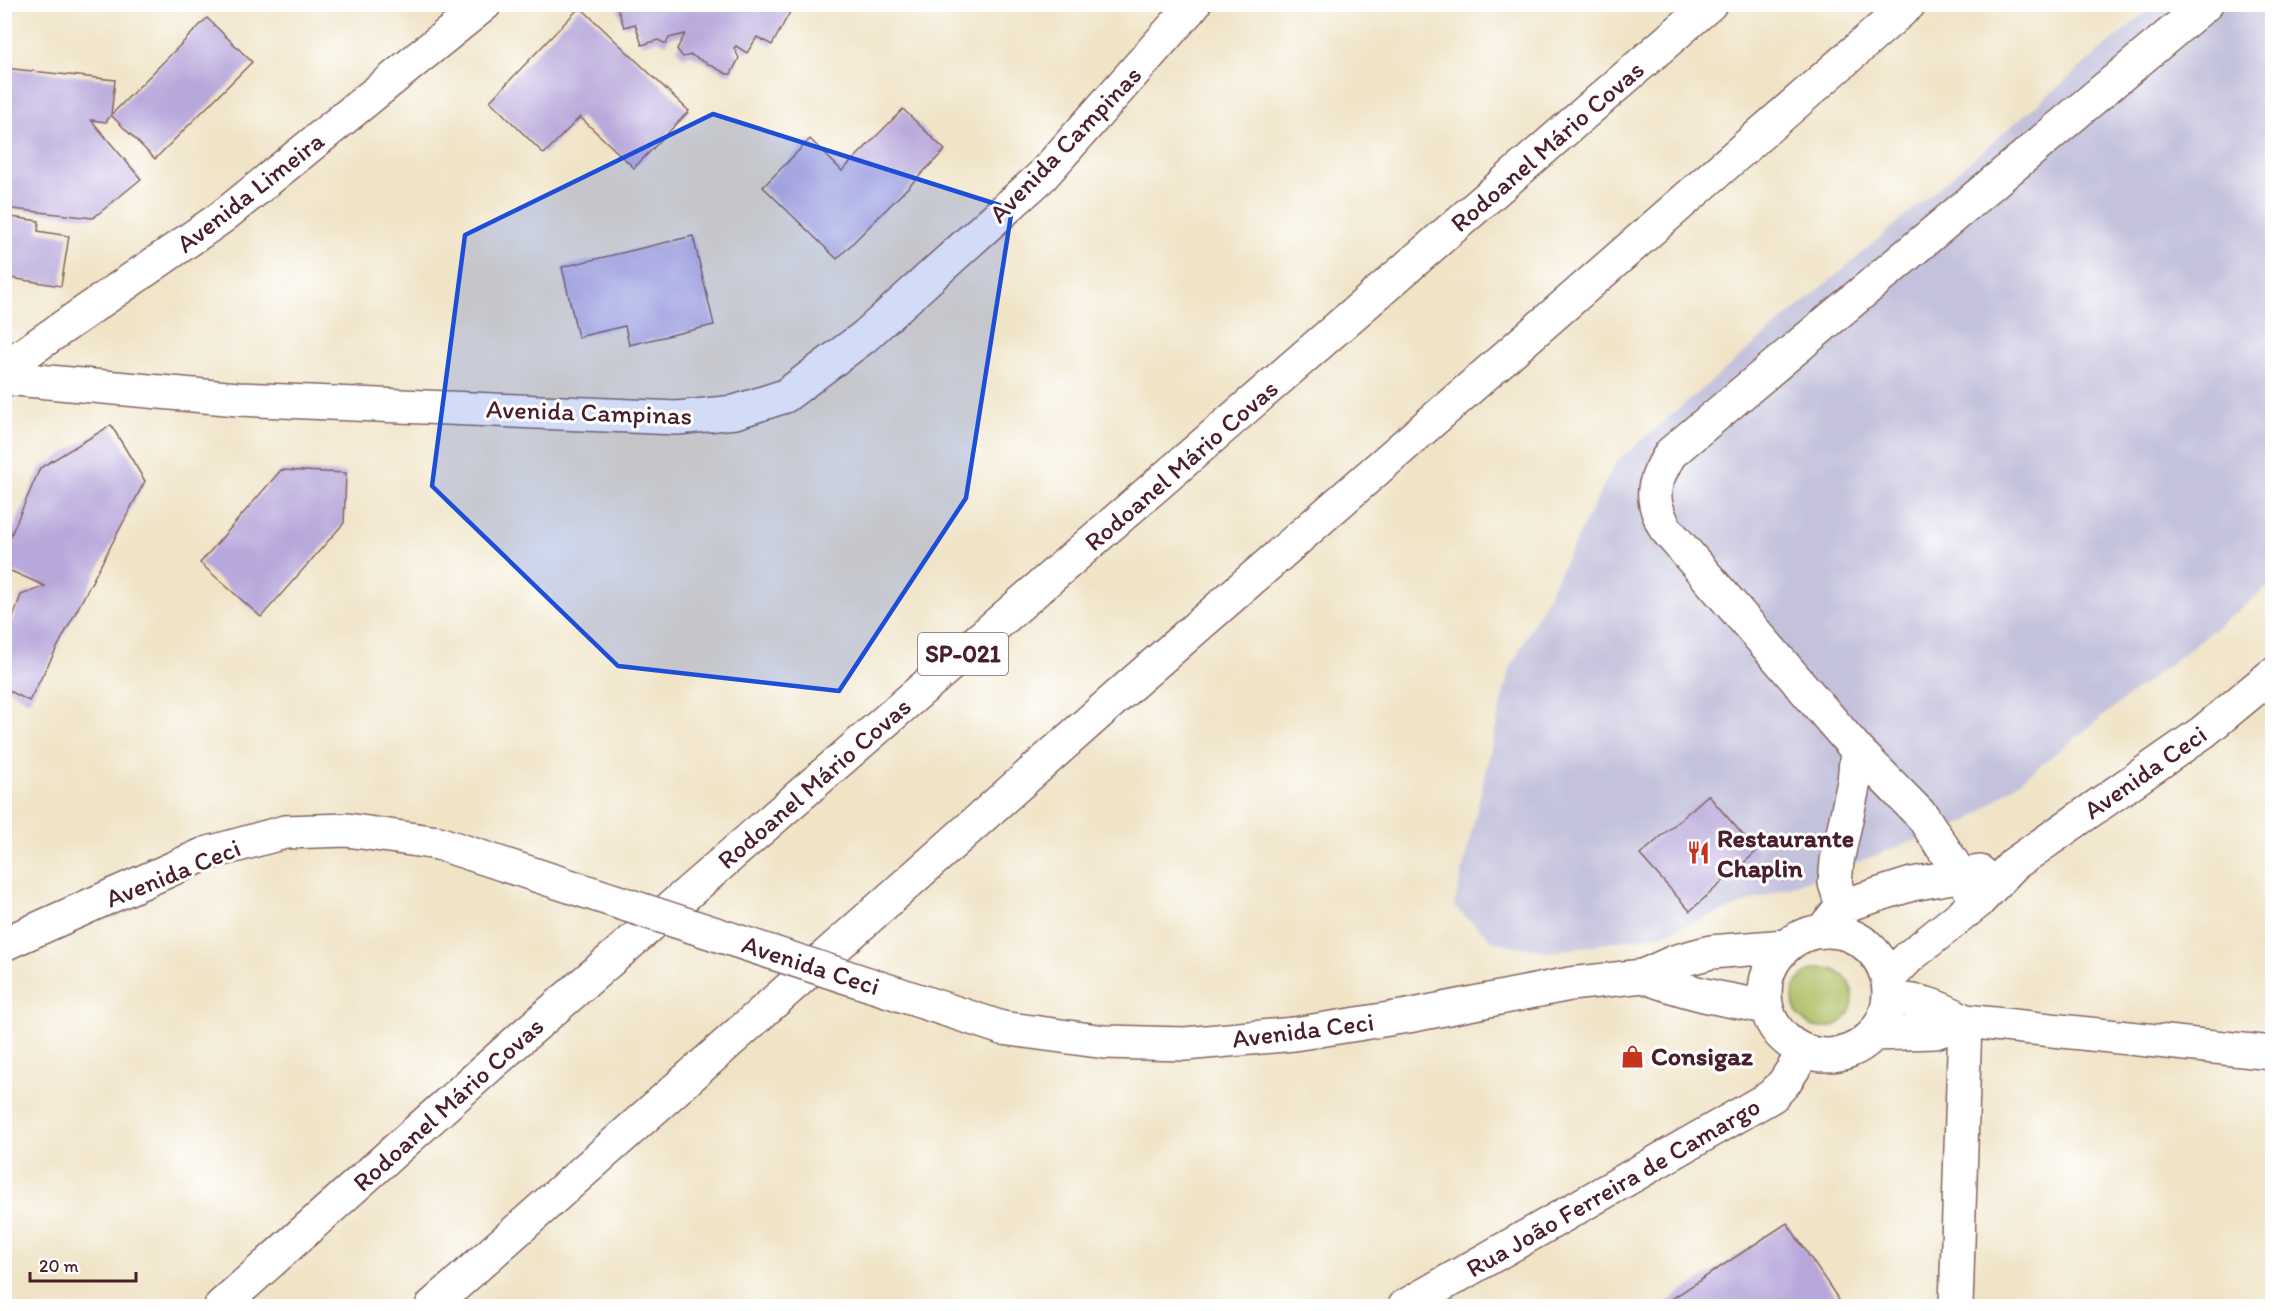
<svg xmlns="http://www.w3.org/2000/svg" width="2277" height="1311" font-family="Itim,sans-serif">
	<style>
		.industrial { fill: #c3c1db }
		.green { fill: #abbd60; stroke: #7a6e46; stroke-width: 1.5 }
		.building { fill: #b8a7db }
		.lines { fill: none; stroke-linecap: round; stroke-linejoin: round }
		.minor-casing { stroke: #846462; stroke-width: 36 }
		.major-casing { stroke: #846462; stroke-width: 36 }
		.highway-casing { stroke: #846462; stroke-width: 36 }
		.minor { stroke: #fff; stroke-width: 33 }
		.major { stroke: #fff; stroke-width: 33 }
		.highway { stroke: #fff; stroke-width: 33 }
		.major-bridge-casing { stroke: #846462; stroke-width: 36; stroke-linecap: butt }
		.major-bridge { stroke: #fff; stroke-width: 33 }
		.marked { fill: #1d4ed8; fill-opacity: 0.2; stroke: #1d4ed8; stroke-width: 4.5; stroke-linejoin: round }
		.labels { text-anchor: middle; stroke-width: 6; stroke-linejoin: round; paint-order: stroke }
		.shield { fill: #fff; stroke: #80626b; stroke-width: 1.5 }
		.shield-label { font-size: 24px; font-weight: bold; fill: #4a1f2b }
		.street-label { font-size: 26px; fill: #4a1f2b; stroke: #fff }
		.poi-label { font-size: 26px; font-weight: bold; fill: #4a1f2b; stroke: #fff; text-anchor: start }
	</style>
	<rect width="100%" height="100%" fill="#fff"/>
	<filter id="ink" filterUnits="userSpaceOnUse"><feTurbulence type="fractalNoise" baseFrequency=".0167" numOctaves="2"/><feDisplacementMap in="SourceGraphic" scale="12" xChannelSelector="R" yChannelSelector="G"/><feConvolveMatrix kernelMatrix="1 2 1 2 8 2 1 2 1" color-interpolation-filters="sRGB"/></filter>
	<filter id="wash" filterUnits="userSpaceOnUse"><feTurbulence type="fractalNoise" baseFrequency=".008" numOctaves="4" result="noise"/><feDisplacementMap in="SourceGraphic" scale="24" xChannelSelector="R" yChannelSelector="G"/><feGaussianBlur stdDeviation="1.35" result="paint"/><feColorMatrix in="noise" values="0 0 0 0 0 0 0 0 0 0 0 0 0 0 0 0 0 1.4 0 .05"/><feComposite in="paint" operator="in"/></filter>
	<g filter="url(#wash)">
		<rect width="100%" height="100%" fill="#f0e4c7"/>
		<path class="industrial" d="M2154,5H2272V584L1969,821L1659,935L1550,952L1495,942L1454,907L1509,671L1616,462Z"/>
		<path class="green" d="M1793 998a30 30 0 1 1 60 0a30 30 0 1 1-60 0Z"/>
		<g id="blocks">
			<path class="building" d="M616,4H761L762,10L766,4H778L791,10L772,45L757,37L747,53L736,46L734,48L739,58L731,74H727L691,55L683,57L679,52L677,49L685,34L669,38L666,44L658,40L642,45L635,24L624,27Z
				M580,7L689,111L634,168L580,117L544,154L490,101Z
				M207,18L252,62L155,159L111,115Z
				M4,68L115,80L111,115L106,122L91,120L141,179L93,218L4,208Z
				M903,109L945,150L837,259L763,187L810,139L842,171Z
				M4,216L39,221L38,231L69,236L61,286L4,277Z
				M693,236L714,325L629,345L625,326L578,337L562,267Z
				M111,425L145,481L29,701L4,688V643L21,595L45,586L4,568V551L40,468Z
				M281,470L346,473L344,523L261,617L200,563Z
				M1708,795L1757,851L1690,911L1640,855Z
				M1787,1223L1843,1306H1661Z"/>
		</g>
	</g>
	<g filter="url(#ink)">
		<use href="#blocks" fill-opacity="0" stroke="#846462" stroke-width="1.5"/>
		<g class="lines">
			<defs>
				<path id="minor" d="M4,368L222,217L485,4
					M4,378L238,399L677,418L735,412L785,396L864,337L1042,176L1194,4
					M1978,902L1923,817L1857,750L1665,528C1649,497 1652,483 1671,453L2206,4
					M1842,906L1835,883L1837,861L1854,782L1857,750
					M1822,931L1842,906L1912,884L1980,872
					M1888,979L1909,957L1978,902L2014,864L2203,732L2272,675
					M1405,1306L1772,1096L1784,1083L1805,1051
					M1956,1306L1965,1021"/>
				<path id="major" d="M1765 993a62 62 0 1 1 124 0a62 62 0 1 1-124 0Z
					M4,944L205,854L285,832L347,830L438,843
					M1643,976C1686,993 1722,999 1766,1007
					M1889,999C1922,1000 1936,1005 1965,1021L2272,1053
					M1002,1028L1105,1042L1185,1044L1294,1034L1408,1016L1570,984L1643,976L1674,962L1711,952L1786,946
					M1874,1034L1935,1032L1965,1021"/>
				<path id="highway" d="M221,1306L522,1037L1710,4
					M432,1306L1127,688L1909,4"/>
			</defs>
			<use href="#minor" class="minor-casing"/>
			<use href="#major" class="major-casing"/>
			<use href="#highway" class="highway-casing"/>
			<use href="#minor" class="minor"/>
			<use href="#major" class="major"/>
			<use href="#highway" class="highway"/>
			<defs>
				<path id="major-bridge" d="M438,843L1002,1028"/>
			</defs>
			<use href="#major-bridge" class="major-bridge-casing"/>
			<use href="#major-bridge" class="major-bridge"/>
		</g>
	</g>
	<path class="marked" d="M713,114L1012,209L966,498L839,691L618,666L432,486L465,235Z"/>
	<defs>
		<symbol id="restaurant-bare" viewBox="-9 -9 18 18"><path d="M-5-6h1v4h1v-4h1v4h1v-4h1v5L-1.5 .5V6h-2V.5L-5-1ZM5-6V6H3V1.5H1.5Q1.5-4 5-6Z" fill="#c8321e" stroke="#fff" stroke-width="2.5" paint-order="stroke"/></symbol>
		<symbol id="shop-bare" viewBox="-9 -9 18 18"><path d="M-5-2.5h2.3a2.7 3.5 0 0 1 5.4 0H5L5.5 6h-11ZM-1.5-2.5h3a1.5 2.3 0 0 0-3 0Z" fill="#c8321e" stroke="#fff" stroke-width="2.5" paint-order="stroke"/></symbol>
	</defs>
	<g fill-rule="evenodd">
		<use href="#restaurant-bare" x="1682" y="836" width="33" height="33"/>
		<use href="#shop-bare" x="1616" y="1040" width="33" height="33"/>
	</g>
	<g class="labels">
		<rect class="shield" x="918" y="633" width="90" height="42" rx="4.5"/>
		<g class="shield-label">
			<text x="963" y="662">SP-021</text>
		</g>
		<g class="street-label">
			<text transform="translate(1065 144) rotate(-46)" y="9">Avenida Campinas</text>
			<text transform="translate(1547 146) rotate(-41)" y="9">Rodoanel Mário Covas</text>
			<text transform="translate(250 192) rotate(-38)" y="9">Avenida Limeira</text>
			<text transform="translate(589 412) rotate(2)" y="9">Avenida Campinas</text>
			<text transform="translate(1181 465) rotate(-41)" y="9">Rodoanel Mário Covas</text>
			<text transform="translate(2145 772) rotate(-35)" y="9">Avenida Ceci</text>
			<text transform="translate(814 783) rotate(-41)" y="9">Rodoanel Mário Covas</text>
			<text transform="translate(173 873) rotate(-22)" y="9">Avenida Ceci</text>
			<text transform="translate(811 965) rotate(18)" y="9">Avenida Ceci</text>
			<text transform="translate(1303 1030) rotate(-7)" y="9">Avenida Ceci</text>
			<text transform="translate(448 1104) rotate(-42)" y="9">Rodoanel Mário Covas</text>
			<text transform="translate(1613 1187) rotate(-30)" y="9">Rua João Ferreira de Camargo</text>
		</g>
		<g class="poi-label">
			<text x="1717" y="847">Restaurante<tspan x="1717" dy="30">Chaplin</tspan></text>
			<text x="1651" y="1065">Consigaz</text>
		</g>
	</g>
	<rect width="2277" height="1311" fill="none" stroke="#fff" stroke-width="24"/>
	<path d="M30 1272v9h106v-9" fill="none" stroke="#4a1f2b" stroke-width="3"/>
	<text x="39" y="1272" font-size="18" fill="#4a1f2b" stroke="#ffffff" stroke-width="4.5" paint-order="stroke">20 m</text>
</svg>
